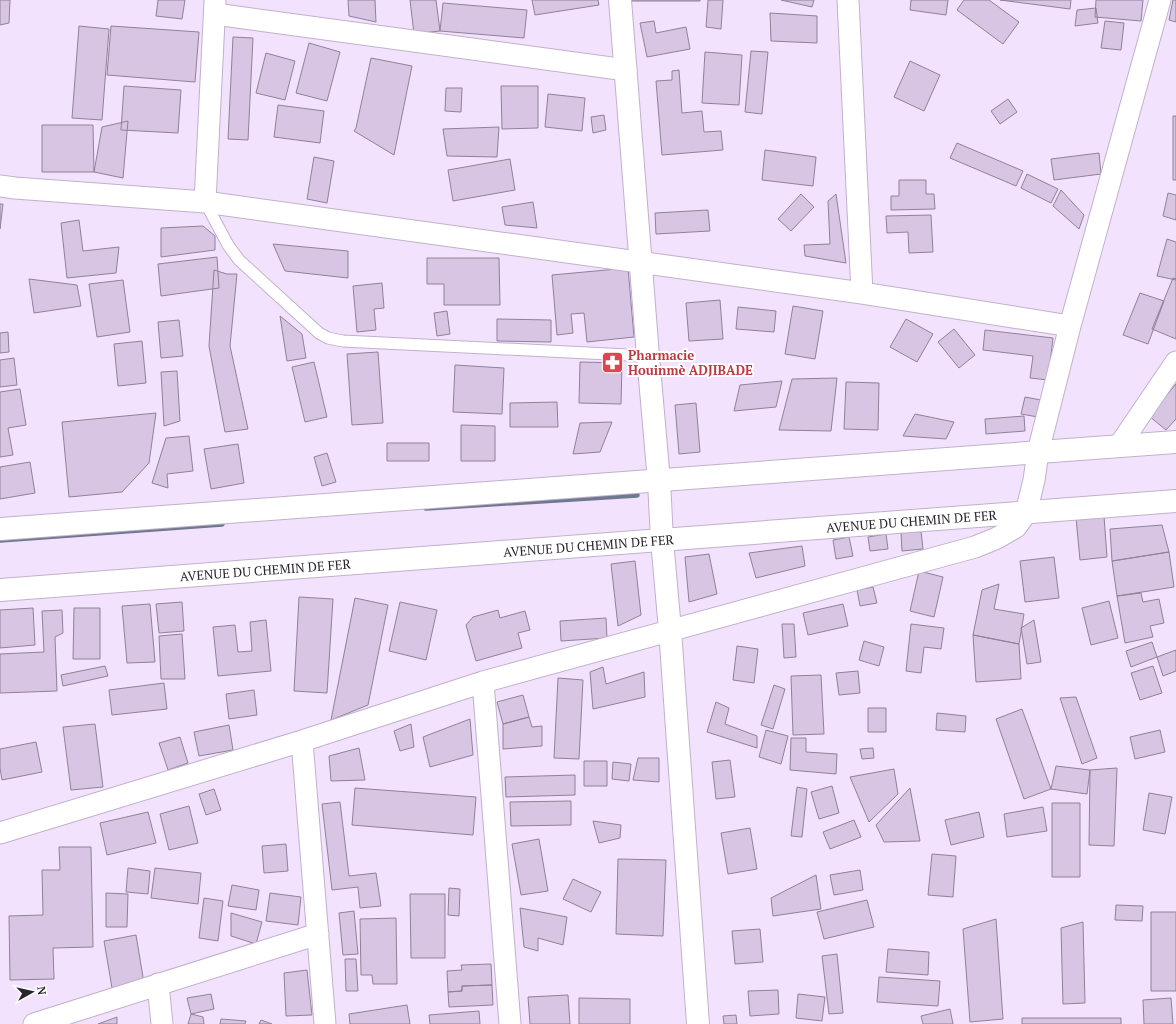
<svg xmlns="http://www.w3.org/2000/svg" width="1176" height="1024" font-family="'PT Serif',serif">
	<style>
		.lines { fill: none; stroke-linecap: round; stroke-linejoin: round }
		.stream { stroke: #6e788f; stroke-width: 5.5 }
		.building { fill: #d7c5e3; stroke: #908199 }
		.lane-casing { stroke: #c0b1cb; stroke-width: 13 }
		.street-casing { stroke: #c0b1cb; stroke-width: 23 }
		.secondary-casing { stroke: #c0b1cb; stroke-width: 24 }
		.lane { stroke: #fff; stroke-width: 11 }
		.street { stroke: #fff; stroke-width: 21 }
		.secondary { stroke: #fff; stroke-width: 22 }
		.labels { text-anchor: middle; stroke-width: 4; stroke-linejoin: round; paint-order: stroke }
		.health-label { font-size: 13px; font-weight: bold; fill: #be3a42; stroke: #fff; text-anchor: start }
		.street-label { font-size: 13px; fill: #29232d; stroke: #fff }
	</style>
	<rect width="100%" height="100%" fill="#f3e2fe"/>
	<g class="lines">
		<path class="stream" d="M426,508L637,495
			M0,540L222,524"/>
	</g>
	<path class="building" d="M0,0H10L9,23L0,25Z
		M158,0H185L182,19L156,16Z
		M348,0H375L376,22L349,16Z
		M410,0H436L440,31L414,34Z
		M532,0H598L599,5L535,15Z
		M631,0H700V1H631Z
		M708,0H723L721,29L706,27Z
		M781,0H814L812,7Z
		M911,0H948L946,15L910,10Z
		M964,0H989L1019,22L1003,44L957,10Z
		M1000,0H1071L1070,9Z
		M1096,0H1143L1141,21L1095,17Z
		M1173,0H1176V22L1169,20Z
		M443,3L527,10L524,38L440,31Z
		M1096,8L1098,23L1075,26L1077,10Z
		M770,13L817,16V43L771,41Z
		M654,21L656,33L686,27L690,49L647,57L640,23Z
		M1105,21L1124,23L1121,50L1101,48Z
		M79,26L109,29L102,120L72,118Z
		M111,26L199,32L195,82L107,75Z
		M233,37L253,38L248,140L228,139Z
		M309,43L340,52L327,101L296,93Z
		M751,51L768,52L762,114L745,112Z
		M705,52L742,55L739,105L702,103Z
		M266,53L295,61L285,100L256,93Z
		M371,58L412,66L394,155L354,131L356,128Z
		M910,61L940,75L924,111L894,97Z
		M679,70L682,113L702,111L704,132L721,131L723,150L662,155L656,81L672,80V71Z
		M124,86L181,90L178,133L121,130Z
		M501,86H538V128L502,129Z
		M446,88H462L461,112L445,111Z
		M548,94L585,98L582,131L545,127Z
		M1008,99L1017,112L1000,124L991,111Z
		M278,105L324,111L320,143L274,137Z
		M604,115L606,130L593,133L591,117Z
		M1173,116H1176V180H1173Z
		M128,121L123,178L94,172L102,127Z
		M42,125H93L94,172H42Z
		M499,127L497,157L447,156L443,129Z
		M957,143L1023,171L1016,186L950,158Z
		M765,150L816,157L813,186L762,180Z
		M1099,153L1101,174L1054,180L1051,159Z
		M314,157L334,161L327,203L307,199Z
		M510,159L515,190L453,201L448,170Z
		M1027,174L1058,189L1051,203L1021,188Z
		M899,180H926V194H934L935,209L891,210V196H899Z
		M1061,190L1084,215L1079,229L1053,206Z
		M1168,193L1176,195V220L1163,216Z
		M801,194L814,207L791,231L778,219Z
		M836,194L846,263L805,256L804,245L830,244L828,201Z
		M533,202L537,228L505,225L502,207Z
		M0,204H3L0,229Z
		M708,210L710,231L656,234L655,213Z
		M931,215L933,252L909,253L908,232L887,233L886,216Z
		M79,220L83,251L119,247L116,273L67,278L61,223Z
		M203,226L215,236V250L161,257V228Z
		M1167,239L1176,242V280L1157,276Z
		M273,244L348,251V278L285,271Z
		M217,257L219,288L161,296L158,264Z
		M427,258H499L500,305H444V284H427Z
		M628,268L634,337L587,342L584,313L571,314L573,333L557,335L552,275Z
		M214,270L227,274H237L230,346L248,429L225,432L209,346Z
		M1173,278L1176,279V339L1152,329Z
		M29,279L77,285L81,306L34,313Z
		M123,280L130,332L97,337L89,284Z
		M382,283L384,308L374,309L376,330L357,332L353,286Z
		M1140,293L1164,301L1148,344L1123,335Z
		M720,300L723,339L689,341L686,303Z
		M793,306L823,311L815,359L785,354Z
		M738,307L776,311L774,332L736,329Z
		M447,311L450,334L437,336L434,313Z
		M280,316L302,334L306,358L287,361Z
		M497,319L551,320V342L497,341Z
		M906,319L933,334L917,362L890,347Z
		M179,320L183,356L161,358L158,322Z
		M954,329L975,355L959,368L938,342Z
		M985,330L1053,338L1048,380L1030,378L1033,356L983,350Z
		M8,332L9,352L0,353V333Z
		M142,341L146,383L118,386L114,344Z
		M378,352L383,423L352,425L347,354Z
		M14,358L17,385L0,387V360Z
		M314,362L327,417L305,422L292,367Z
		M580,362L622,363L621,404L579,403Z
		M455,365L504,368L502,414L453,412Z
		M177,371L180,421L164,426L161,372Z
		M837,378L831,431L779,430L792,379Z
		M782,381L776,407L734,411L740,385Z
		M846,382L879,383L878,430L844,429Z
		M1176,384V419L1166,430L1149,416Z
		M20,389L26,425L8,428L13,455L0,457V392Z
		M1025,397L1041,400L1038,417L1021,414Z
		M557,402L558,427H510V403Z
		M696,403L700,452L679,454L675,405Z
		M156,413L149,463L122,492L69,497L62,422Z
		M915,414L954,422L946,439L903,436Z
		M1024,416L1025,431L986,434L985,419Z
		M612,422L600,452L573,454L580,423Z
		M461,425L495,426V461H461Z
		M189,436L193,471L167,474L168,488L152,483L166,438Z
		M387,443H429V461H387Z
		M238,444L244,483L211,489L204,449Z
		M327,453L336,482L322,486L314,457Z
		M30,462L35,493L0,499V467Z
		M1104,516L1107,557L1080,560L1076,518Z
		M1162,525L1169,552L1112,561L1110,529Z
		M921,531L923,549L902,551L901,533Z
		M886,534L888,549L870,551L868,537Z
		M849,537L853,556L836,559L833,540Z
		M802,546L805,566L756,578L749,553Z
		M1169,552L1174,587L1117,596L1112,561Z
		M709,554L717,594L689,602L685,557Z
		M1054,557L1059,598L1025,602L1020,561Z
		M635,561L641,615L618,626L611,564Z
		M919,571L943,577L934,617L910,611Z
		M999,584L994,609L1024,614L1019,644L973,635L982,590Z
		M873,587L877,603L860,606L857,590Z
		M1141,593L1143,602L1159,599L1164,623L1150,626L1153,637L1125,643L1117,596Z
		M299,597L333,599L327,693L294,691Z
		M355,598L388,605L368,705L331,720Z
		M1109,601L1118,638L1091,645L1082,608Z
		M182,602L184,631L159,633L156,604Z
		M400,602L437,610L426,660L389,651Z
		M150,604L155,662L127,663L122,606Z
		M843,604L848,626L808,635L803,613Z
		M33,608L35,645L0,648V610Z
		M74,608H100V659H73Z
		M62,610L63,633L55,637L57,691L0,693V654L44,652L42,611Z
		M498,610L500,618L525,611L530,630L518,633L522,648L476,661L466,625L473,617Z
		M606,618L607,638L561,641L560,621Z
		M266,620L271,671L218,676L213,627L235,625L238,652L252,651L250,622Z
		M1034,620L1041,662L1027,664L1021,628Z
		M782,624H794L796,657L784,658Z
		M911,624L944,628L941,649L924,647L921,673L906,671Z
		M182,634L185,679H161L159,636Z
		M973,635L1019,644L1021,679L976,682Z
		M864,641L884,647L879,666L859,660Z
		M1152,642L1157,657L1131,667L1126,651Z
		M737,646L758,649L754,683L733,680Z
		M1176,650V671L1163,676L1157,657Z
		M105,666L108,676L63,686L61,675Z
		M1153,666L1162,693L1140,700L1131,673Z
		M603,667L606,684L644,672L645,697L593,709L590,672Z
		M858,671L860,693L839,695L836,673Z
		M821,675L824,734L793,735L791,676Z
		M558,678L583,680L579,759L554,758Z
		M164,683L167,709L112,715L109,690Z
		M774,685L785,689L773,729L761,725Z
		M254,690L257,715L229,719L226,694Z
		M523,695L529,717L503,724L497,702Z
		M1076,697L1097,758L1082,764L1060,698Z
		M716,702L729,708L725,724L757,736V748L707,732Z
		M868,708H886V732H868Z
		M1022,709L1051,789L1024,799L996,719Z
		M937,713L966,716L965,732L936,730Z
		M529,717L532,727L542,726V746L503,749V724Z
		M470,719L473,755L430,767L423,737Z
		M95,724L103,787L71,790L63,727Z
		M411,724L414,747L400,751L394,731Z
		M229,725L233,750L199,756L194,732Z
		M766,730L788,736L781,764L759,757Z
		M1160,730L1165,752L1135,759L1130,737Z
		M180,737L188,763L168,770L159,743Z
		M791,738H806V752L837,754L836,774L790,770Z
		M36,742L42,772L2,780L0,768V749Z
		M359,748L365,780L331,781L329,756Z
		M873,748L874,758L862,759L860,749Z
		M638,758H659V782L633,780Z
		M730,760L735,797L716,799L712,762Z
		M584,761H607V786H584Z
		M613,762L631,764L629,781L612,779Z
		M1056,766L1090,770L1087,794L1051,789Z
		M1117,768L1114,846L1089,845L1090,770Z
		M894,769L898,794L869,822L850,777Z
		M575,775V795L506,797L505,777Z
		M832,786L839,813L819,819L811,792Z
		M797,787L807,789L802,837L791,836Z
		M355,788L476,797L473,835L352,825Z
		M910,788L920,841L884,842L876,825Z
		M214,789L221,810L206,815L199,794Z
		M1149,793L1172,797L1165,834L1143,830Z
		M571,801V825L511,826L510,802Z
		M340,802L349,876L376,873L381,906L360,908L358,887L332,890L322,804Z
		M1052,803H1080V877H1052Z
		M189,806L198,843L169,850L160,814Z
		M1043,807L1047,831L1007,837L1004,814Z
		M148,812L156,843L107,855L100,823Z
		M979,812L984,837L951,845L945,820Z
		M854,820L861,837L830,849L823,832Z
		M593,821L621,825L620,838L599,843Z
		M750,828L757,869L728,874L721,833Z
		M539,839L548,891L521,895L512,844Z
		M286,844L288,871L264,873L262,846Z
		M59,847H91L93,947L53,948L54,979L10,980L9,916L43,915L42,870H60Z
		M932,854L956,856L953,897L928,895Z
		M618,859L666,860L663,936L616,934Z
		M128,868L150,871L148,894L126,892Z
		M155,868L201,873L198,904L151,898Z
		M860,870L863,890L834,895L830,875Z
		M816,875L821,909L773,916L771,898Z
		M573,879L601,892L591,912L563,899Z
		M232,885L259,890L256,910L228,906Z
		M449,888L460,889L459,916L448,915Z
		M106,893L128,894L127,927H106Z
		M270,893L301,897L298,925L266,921Z
		M410,894H445V958H411Z
		M204,898L223,901L218,941L199,938Z
		M867,900L874,927L824,939L817,912Z
		M1116,905L1143,906L1142,921L1115,920Z
		M520,908L567,917L563,945L538,938V951L524,947Z
		M354,911L358,954L343,955L339,913Z
		M1151,912H1176V991H1151Z
		M231,913L262,922L256,944L231,936Z
		M396,918L397,984H373L372,975H361L360,919Z
		M996,919L1003,1019L970,1022L963,929Z
		M1083,922L1085,1003L1063,1004L1061,928Z
		M760,929L763,962L735,964L732,931Z
		M136,935L144,983L112,988L104,941Z
		M888,949L929,952L928,975L886,972Z
		M837,954L843,1013L829,1014L822,956Z
		M345,959H356L358,991H346Z
		M491,964L492,985L462,986V991L448,992L447,971L462,970L461,965Z
		M307,970L312,1015L286,1016L284,973Z
		M879,977L940,981L938,1006L877,1002Z
		M492,985L493,1005L449,1007L448,992L462,991V986Z
		M778,990L779,1014L750,1016L748,991Z
		M211,994L214,1009L191,1014L187,998Z
		M798,994L825,997L822,1021L796,1018Z
		M568,995L570,1024H530L528,997Z
		M579,998L630,999V1024H579Z
		M1171,998L1173,1024H1144L1143,1000Z
		M407,1005L410,1024H350L349,1014Z
		M950,1009L953,1024H923L921,1016Z
		M479,1011L480,1024H430L429,1015Z
		M191,1014L203,1017L204,1024H188Z
		M736,1015L737,1024H724L723,1016Z
		M117,1017V1024H98Z
		M1022,1018H1121V1024H1022Z
		M221,1019L246,1021L245,1024H220Z
		M261,1020L272,1024H259Z"/>
	<g class="lines">
		<defs>
			<path id="lane" d="M205,202L228,245L239,260L319,333L328,338L343,341L648,356"/>
			<path id="street" d="M848,0L862,293
				M215,14L626,70
				M0,186L15,188L205,202L862,293L1070,326
				M205,202L215,1
				M1119,446L1176,362
				M483,682L510,1024
				M302,741L325,1024
				M0,833L302,741L483,682L975,547L997,538L1016,527L1026,513L1034,480L1038,452L1070,326L1160,0
				M158,984L162,1024
				M34,1024L318,934"/>
			<g id="secondary">
				<path d="M620,0L648,356L659,481L662,540L670,630L698,1024"/>
				<path d="M0,529L1176,442"/>
				<path id="s1" d="M0,590L1176,501"/>
			</g>
		</defs>
		<use href="#lane" class="lane-casing"/>
		<use href="#street" class="street-casing"/>
		<use href="#secondary" class="secondary-casing"/>
		<use href="#lane" class="lane"/>
		<use href="#street" class="street"/>
		<use href="#secondary" class="secondary"/>
	</g>
	<defs>
		<symbol id="pharmacy-square" viewBox="-11 -11 22 22"><rect x="-9" y="-9" width="18" height="18" rx="4" fill="#e0444e" stroke="#fff"/><path d="M-2-6h4v4h4v4h-4v4h-4v-4h-4v-4h4Z" fill="#fff"/></symbol>
	</defs>
	<g fill-rule="evenodd">
		<use href="#pharmacy-square" x="600" y="350" width="25" height="25"/>
	</g>
	<g class="labels">
		<g class="health-label">
			<text x="628" y="360">Pharmacie<tspan x="628" dy="15">Houinmè ADJIBADE</tspan></text>
		</g>
		<g class="street-label">
			<text dy="5" stroke="none"><textPath href="#s1" startOffset="914">AVENUE DU CHEMIN DE FER</textPath></text>
			<text dy="5" stroke="none"><textPath href="#s1" startOffset="590">AVENUE DU CHEMIN DE FER</textPath></text>
			<text dy="5" stroke="none"><textPath href="#s1" startOffset="266">AVENUE DU CHEMIN DE FER</textPath></text>
		</g>
	</g>
	<g transform="translate(32 992) rotate(82)" stroke="#ffffff" stroke-width="3" paint-order="stroke">
	<path d="M0-3L7 15L0 10L-7 15Z" fill="#29232d"/>
	<text y="-6" font-size="11" font-weight="bold" text-anchor="middle" fill="#29232d">N</text>
	</g>
</svg>
